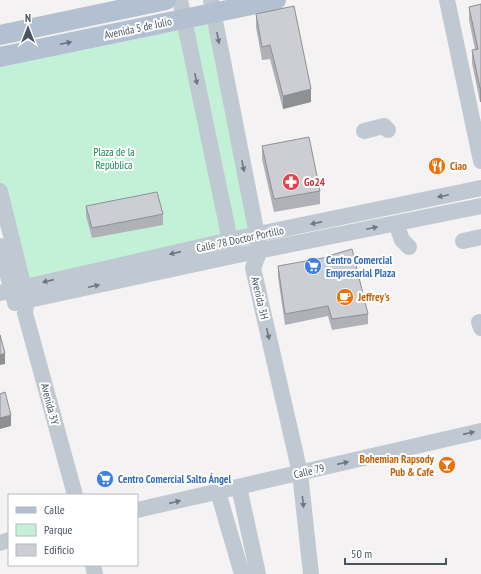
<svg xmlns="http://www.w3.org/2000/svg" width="481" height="574" font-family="'PT Sans Narrow',sans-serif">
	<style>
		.green { fill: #c2f1d7 }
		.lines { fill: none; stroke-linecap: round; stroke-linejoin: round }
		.minor { stroke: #c0c9d1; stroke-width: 16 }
		.major { stroke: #b2c0d1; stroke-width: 20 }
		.wall { fill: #afb1b6 }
		.shaded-wall { fill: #8f9094 }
		.building { fill: #ccced4; stroke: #8f9094 }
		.oneway { fill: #6d7782 }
		.oneway2 { fill: #636f7c }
		.labels { text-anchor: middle; stroke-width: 4; stroke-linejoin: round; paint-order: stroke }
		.street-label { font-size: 11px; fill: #495460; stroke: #fff }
		.park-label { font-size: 11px; fill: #178554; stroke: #fff }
		.food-label { font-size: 11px; font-weight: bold; fill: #c56008; stroke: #fff; text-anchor: start }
		.health-label { font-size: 11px; font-weight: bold; fill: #be3a42; stroke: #fff; text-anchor: start }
		.shop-label { font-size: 11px; font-weight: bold; fill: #366cbe; stroke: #fff; text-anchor: start }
	</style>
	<rect width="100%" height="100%" fill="#f4f2f2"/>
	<path class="green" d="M219,22L260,241L19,293L0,225V67Z"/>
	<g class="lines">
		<path class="minor" d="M180,0L232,250
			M211,0L260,250L253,268L300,473L311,574
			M447,0L481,161
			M364,131L384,126L388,130
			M0,191L27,300L25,313L75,495
			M396,223L402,240L409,247
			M463,241L481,237
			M0,246L14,299
			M0,293L230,240L481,188
			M15,303L233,256L481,206
			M479,322L481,328
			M239,487L258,574
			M218,492L242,574
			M137,510L481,431
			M0,543L9,540
			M93,565L95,574"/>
		<path class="major" d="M0,35L166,0
			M0,57L276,0"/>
	</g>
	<path class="wall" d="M481,4L480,102L472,63V50L475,49L469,20V7Z
		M256,14L311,102L283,109L270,59L262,60L256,27Z
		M262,146L320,191V204L274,212L262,159Z
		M86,206L163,214V225L92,238L86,216Z
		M278,266L368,314V324L332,330L328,316L285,325L278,277Z"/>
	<path class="shaded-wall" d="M480,88H481V102H480Z
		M311,89V102L283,109V96Z
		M5,353V364L0,365V355Z
		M11,415V426L0,429V418Z"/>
	<path class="building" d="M481,4V88H480L472,50L478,49L469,7Z
		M294,6L311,89L283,96L270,45L262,47L256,14Z
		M309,137L320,191L274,199L262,146Z
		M157,192L163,214L92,228L86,206Z
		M352,249L368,314L332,319L328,306L285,314L278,266L328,257V256Z
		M0,335L5,353L0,355Z
		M5,392L11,415L0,418V394Z"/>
	<defs><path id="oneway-solid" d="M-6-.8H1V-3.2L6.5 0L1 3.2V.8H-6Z"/></defs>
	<g class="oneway">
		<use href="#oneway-solid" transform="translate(218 38) rotate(79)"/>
		<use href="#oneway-solid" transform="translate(196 79) rotate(78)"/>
		<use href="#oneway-solid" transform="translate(243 166) rotate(79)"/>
		<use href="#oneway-solid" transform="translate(443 196) rotate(168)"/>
		<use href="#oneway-solid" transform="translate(316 223) rotate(169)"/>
		<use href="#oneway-solid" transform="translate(372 228) rotate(-12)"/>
		<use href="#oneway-solid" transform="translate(175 253) rotate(167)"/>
		<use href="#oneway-solid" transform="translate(48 281) rotate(167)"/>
		<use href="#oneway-solid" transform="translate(94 286) rotate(-12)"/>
		<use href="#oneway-solid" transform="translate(268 334) rotate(77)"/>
		<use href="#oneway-solid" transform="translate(469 433) rotate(-13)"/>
		<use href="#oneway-solid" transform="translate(343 463) rotate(-13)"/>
		<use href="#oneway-solid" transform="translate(175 502) rotate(-13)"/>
		<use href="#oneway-solid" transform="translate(303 502) rotate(84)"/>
	</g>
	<use class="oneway2" href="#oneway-solid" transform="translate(66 43) rotate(-12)"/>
	<defs>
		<symbol id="restaurant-disc" viewBox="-11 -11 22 22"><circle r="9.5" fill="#e8710a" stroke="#fff"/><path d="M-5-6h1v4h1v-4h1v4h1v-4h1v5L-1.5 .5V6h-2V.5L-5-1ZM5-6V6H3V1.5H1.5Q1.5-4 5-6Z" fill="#fff"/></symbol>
		<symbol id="pharmacy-disc" viewBox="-11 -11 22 22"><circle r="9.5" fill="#e0444e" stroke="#fff"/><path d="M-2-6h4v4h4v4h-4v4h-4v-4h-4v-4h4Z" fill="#fff"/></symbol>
		<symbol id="supermarket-disc" viewBox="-11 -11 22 22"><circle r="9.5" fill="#3f7fe0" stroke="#fff"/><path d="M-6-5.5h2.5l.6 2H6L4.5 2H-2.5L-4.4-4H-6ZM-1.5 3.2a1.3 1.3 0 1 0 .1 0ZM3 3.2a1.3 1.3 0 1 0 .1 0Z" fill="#fff"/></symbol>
		<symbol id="cafe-disc" viewBox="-11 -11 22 22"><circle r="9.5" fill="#e8710a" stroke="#fff"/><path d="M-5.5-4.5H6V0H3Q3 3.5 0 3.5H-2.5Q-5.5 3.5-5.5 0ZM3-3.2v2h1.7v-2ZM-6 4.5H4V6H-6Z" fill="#fff"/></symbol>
		<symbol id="bar-disc" viewBox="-11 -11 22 22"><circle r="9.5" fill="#e8710a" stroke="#fff"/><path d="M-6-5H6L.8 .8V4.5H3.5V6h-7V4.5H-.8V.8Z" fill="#fff"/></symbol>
	</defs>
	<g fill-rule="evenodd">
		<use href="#restaurant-disc" x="427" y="156" width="20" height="20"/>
		<use href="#pharmacy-disc" x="281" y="172" width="20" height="20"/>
		<use href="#supermarket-disc" x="303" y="256" width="20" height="20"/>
		<use href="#cafe-disc" x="335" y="287" width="20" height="20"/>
		<use href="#bar-disc" x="437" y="455" width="20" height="20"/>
		<use href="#supermarket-disc" x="95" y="469" width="20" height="20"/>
	</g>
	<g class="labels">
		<g class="street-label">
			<text transform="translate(138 28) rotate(-12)" y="4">Avenida 5 de Julio</text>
			<text transform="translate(240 239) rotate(-12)" y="4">Calle 78 Doctor Portillo</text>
			<text transform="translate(260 298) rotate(77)" y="4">Avenida 3H</text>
			<text transform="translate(50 404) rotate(75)" y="4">Avenida 3Y</text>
			<text transform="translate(309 471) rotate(-13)" y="4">Calle 79</text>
		</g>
		<g class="park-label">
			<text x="114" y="156">Plaza de la<tspan x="114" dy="13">República</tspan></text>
		</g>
		<g class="food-label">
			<text x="450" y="170">Ciao</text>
			<text x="358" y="301">Jeffrey's</text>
			<text x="434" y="463" text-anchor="end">Bohemian Rapsody<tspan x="434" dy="13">Pub &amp; Cafe</tspan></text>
		</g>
		<g class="health-label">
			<text x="304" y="186">Go24</text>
		</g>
		<g class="shop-label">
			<text x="326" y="264">Centro Comercial<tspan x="326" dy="13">Empresarial Plaza</tspan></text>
			<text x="118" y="483">Centro Comercial Salto Ángel</text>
		</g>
	</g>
	<rect x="8" y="494" width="130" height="72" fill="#ffffff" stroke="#b6bbbf"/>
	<rect x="16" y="507" width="20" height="6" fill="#b2c0d1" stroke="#b6bbbf"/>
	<text x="44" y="514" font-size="12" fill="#495460">Calle</text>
	<rect x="16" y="524" width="20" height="12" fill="#c2f1d7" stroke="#b6bbbf"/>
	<text x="44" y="534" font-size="12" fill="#495460">Parque</text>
	<rect x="16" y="544" width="20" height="12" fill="#ccced4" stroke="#b6bbbf"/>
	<text x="44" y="554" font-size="12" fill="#495460">Edificio</text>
	<g transform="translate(28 28)" stroke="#ffffff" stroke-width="3" paint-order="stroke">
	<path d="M0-3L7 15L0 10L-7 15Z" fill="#495460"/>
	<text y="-6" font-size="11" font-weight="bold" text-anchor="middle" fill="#495460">N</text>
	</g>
	<path d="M345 558v6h101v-6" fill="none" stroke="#495460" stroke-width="2"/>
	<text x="351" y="558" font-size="12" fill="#495460" stroke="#ffffff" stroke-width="3" paint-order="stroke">50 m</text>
</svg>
